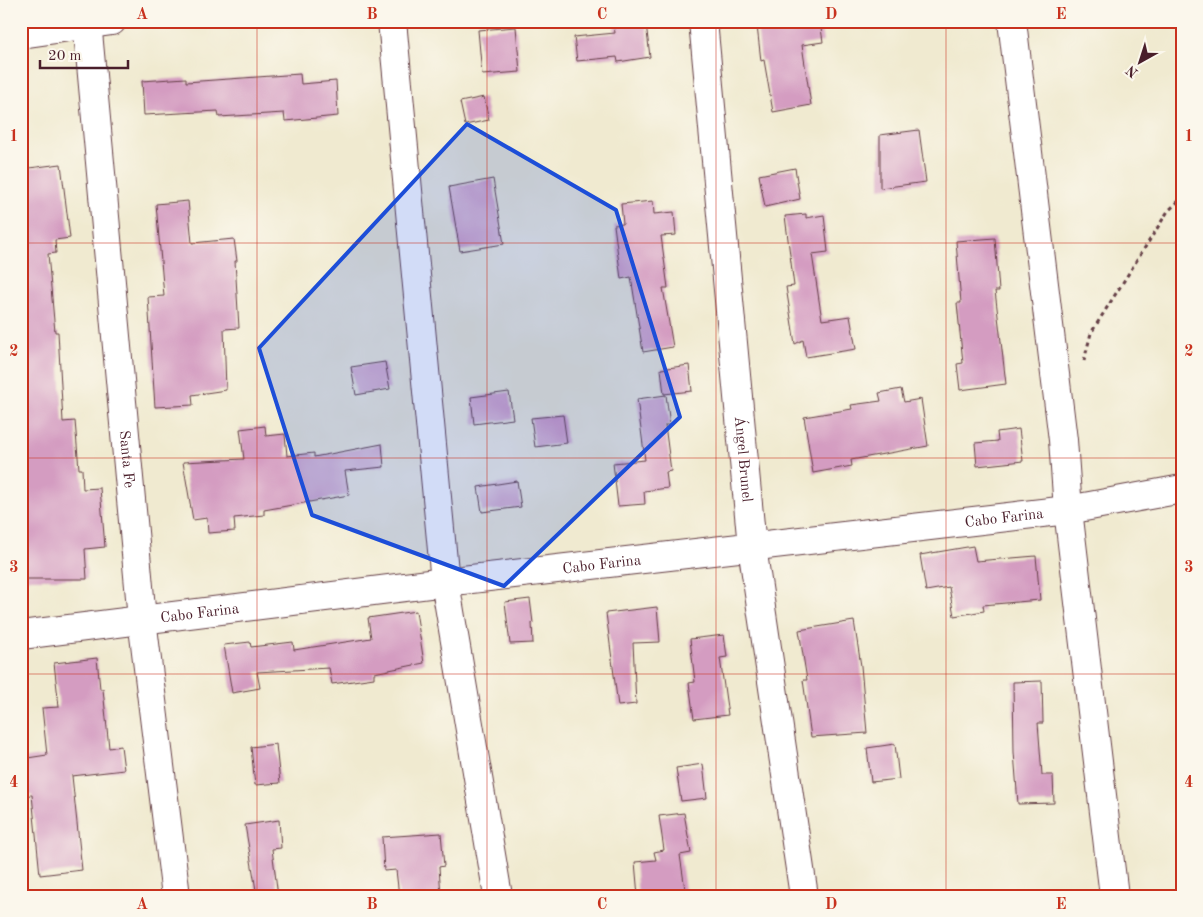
<svg xmlns="http://www.w3.org/2000/svg" width="1203" height="917" font-family="'Old Standard TT',serif">
	<style>
		.building { fill: #d49cc1 }
		.lines { fill: none; stroke-linecap: round; stroke-linejoin: round }
		.minor-casing { stroke: #633d44; stroke-width: 30 }
		.path { stroke: #633d44; stroke-width: 3; stroke-dasharray: 4 4; stroke-linecap: butt }
		.minor { stroke: #fff; stroke-width: 28 }
		.marked { fill: #1d4ed8; fill-opacity: 0.2; stroke: #1d4ed8; stroke-width: 4; stroke-linejoin: round }
		.grid { fill: none; stroke: #c8321e; stroke-width: 1; stroke-opacity: 0.55 }
		.labels { text-anchor: middle; stroke-width: 4.5; stroke-linejoin: round; paint-order: stroke }
		.street-label { font-size: 15px; fill: #4a1f2b; stroke: #fbf7ec }
		.neatline { fill: none; stroke: #c8321e; stroke-width: 2 }
		.grid-label { font-size: 16px; text-anchor: middle; font-weight: bold; fill: #c8321e }
	</style>
	<rect width="100%" height="100%" fill="#fbf7ec"/>
	<filter id="ink" filterUnits="userSpaceOnUse"><feTurbulence type="fractalNoise" baseFrequency=".02" numOctaves="2"/><feDisplacementMap in="SourceGraphic" scale="10" xChannelSelector="R" yChannelSelector="G"/><feConvolveMatrix kernelMatrix="1 2 1 2 8 2 1 2 1" color-interpolation-filters="sRGB"/></filter>
	<filter id="wash" filterUnits="userSpaceOnUse"><feTurbulence type="fractalNoise" baseFrequency=".0096" numOctaves="4" result="noise"/><feDisplacementMap in="SourceGraphic" scale="20" xChannelSelector="R" yChannelSelector="G"/><feGaussianBlur stdDeviation="1.12" result="paint"/><feColorMatrix in="noise" values="0 0 0 0 0 0 0 0 0 0 0 0 0 0 0 0 0 1.4 0 .05"/><feComposite in="paint" operator="in"/></filter>
	<g filter="url(#wash)">
		<rect width="100%" height="100%" fill="#f0ead0"/>
		<g id="blocks">
			<path class="building" d="M773,21H820L823,42L802,45L811,105L773,112L764,60L761,61L757,26L773,24Z
				M646,23L650,57L618,62L617,57L577,61L574,37L615,33L614,26Z
				M516,27L520,72L482,75L478,30Z
				M300,74L301,84L336,81L338,116L285,121L284,113L219,117L218,111L144,115L142,81L186,78V82Z
				M484,97L489,120L465,125L460,102Z
				M919,130L926,182L880,188V135Z
				M61,164L70,238L55,240L56,253L48,254L55,332H58L63,422L75,421L79,469H82L83,489L100,488L105,547L85,549L87,579H21V169Z
				M795,168L800,199L765,207L759,175Z
				M493,179L504,244L460,251L449,187Z
				M188,201L192,243L234,239L237,261H235L239,328L224,329L226,390L192,395L193,405L155,407L148,297L164,296L156,204Z
				M653,201L654,214L674,212L676,235L661,236L668,288H663L673,347L643,352L631,277L621,279L614,225L623,224L621,204Z
				M806,214V218L824,215L828,252L812,254L822,320L850,316L856,349L806,357L803,340L795,344L786,287L794,286L785,216Z
				M995,238L999,291H995L1006,384L960,390L957,364L963,363L957,303H961L956,241Z
				M385,362L390,389L356,395L351,367Z
				M689,365L692,391L664,394L661,369Z
				M901,389L904,402L921,399L928,446L851,460L852,466L813,473L804,417L852,409L851,405L881,401L879,393Z
				M509,392L513,419L474,424L471,397Z
				M666,395L670,425H665L671,471L666,472L668,488L644,491L645,504L618,506L613,463L645,460L637,399Z
				M563,415L567,443L535,447L531,418Z
				M265,426L266,436L285,434L287,456L314,453V457L382,444L384,467L345,471L349,495L264,510V515L234,518L235,531L208,533L207,518L193,520L183,462L244,459L240,429Z
				M1019,429L1023,461L977,466L975,443L998,441L997,432Z
				M517,481L521,507L482,512L478,487Z
				M973,546L976,561L1036,556L1040,600L983,605L984,611L954,616L949,587L926,591L920,555Z
				M530,599L533,623H532L533,643L510,644L505,602Z
				M657,607L660,642L633,643L636,704L618,706L606,613Z
				M416,611L424,663L374,673V678L332,684L329,668L257,672L260,688L232,693L224,645L250,642L251,647L293,642L294,650L371,638L368,618Z
				M854,621L861,666L867,733L811,737L803,680H807L799,630Z
				M724,635L727,657L720,658L728,715L694,719L689,683L695,682L690,639Z
				M97,658L100,689H103L109,748L121,746L124,770L72,776L82,870L40,875L32,795L21,796V759L47,755L42,708L59,707L54,663Z
				M1042,681L1043,723H1038L1042,775H1053L1054,803L1018,804L1014,752L1013,682Z
				M276,744L280,783L255,785L251,747Z
				M895,744L899,779L871,782L867,748Z
				M703,764L707,798L681,801L676,768Z
				M684,813L691,853L680,855L686,896H638L635,862L656,860L654,852L664,850L659,816Z
				M279,820L281,848L272,849L278,896H257L245,825Z
				M441,833L444,866L439,867L441,896H399L396,870L384,871L382,837Z"/>
		</g>
	</g>
	<g filter="url(#ink)">
		<use href="#blocks" fill-opacity="0" stroke="#633d44" stroke-width="1"/>
		<g class="lines">
			<defs>
				<g id="minor">
					<path id="s1" d="M87,21L142,619L176,896"/>
					<path d="M392,21L445,582L498,896"/>
					<path id="s2" d="M703,21L752,547L804,896"/>
					<path d="M1012,21L1063,440L1068,510L1114,896"/>
					<path d="M21,34L112,21"/>
					<path id="s3" d="M21,635L445,582L1068,510L1182,489"/>
				</g>
			</defs>
			<use href="#minor" class="minor-casing"/>
			<path class="path" d="M1084,361L1091,333L1168,211L1182,198"/>
			<use href="#minor" class="minor"/>
		</g>
	</g>
	<path class="marked" d="M467,124L616,210L680,417L504,586L312,515L259,348Z"/>
	<path class="grid" d="M257,21V896M487,21V896M716,21V896M946,21V896M21,243H1182M21,458H1182M21,674H1182"/>
	<g class="labels">
		<g class="street-label">
			<text dy="5" stroke="none"><textPath href="#s1" startOffset="440">Santa Fe</textPath></text>
			<text dy="5" stroke="none"><textPath href="#s2" startOffset="440">Ángel Brunel</textPath></text>
			<text dy="5" stroke="none"><textPath href="#s3" startOffset="990">Cabo Farina</textPath></text>
			<text dy="5" stroke="none"><textPath href="#s3" startOffset="585">Cabo Farina</textPath></text>
			<text dy="5" stroke="none"><textPath href="#s3" startOffset="180">Cabo Farina</textPath></text>
		</g>
	</g>
	<rect width="1203" height="917" fill="none" stroke="#fbf7ec" stroke-width="55"/>
	<g transform="translate(1140 62) rotate(219)" stroke="#fbf7ec" stroke-width="4" paint-order="stroke">
	<path d="M0-4L9 19L0 12L-9 19Z" fill="#4a1f2b"/>
	<text y="-8" font-size="14" font-weight="bold" text-anchor="middle" fill="#4a1f2b">N</text>
	</g>
	<path d="M40 60v8h88v-8" fill="none" stroke="#4a1f2b" stroke-width="2.5"/>
	<text x="48" y="60" font-size="15" fill="#4a1f2b" stroke="#fbf7ec" stroke-width="4" paint-order="stroke">20 m</text>
	<rect x="28" y="28" width="1148" height="862" class="neatline"/>
	<g class="grid-label">
		<text x="142" y="19">A</text>
		<text x="372" y="19">B</text>
		<text x="602" y="19">C</text>
		<text x="831" y="19">D</text>
		<text x="1061" y="19">E</text>
		<text x="14" y="141">1</text>
		<text x="1189" y="141">1</text>
		<text x="14" y="356">2</text>
		<text x="1189" y="356">2</text>
		<text x="14" y="572">3</text>
		<text x="1189" y="572">3</text>
		<text x="14" y="787">4</text>
		<text x="1189" y="787">4</text>
		<text x="142" y="909">A</text>
		<text x="372" y="909">B</text>
		<text x="602" y="909">C</text>
		<text x="831" y="909">D</text>
		<text x="1061" y="909">E</text>
	</g>
</svg>
